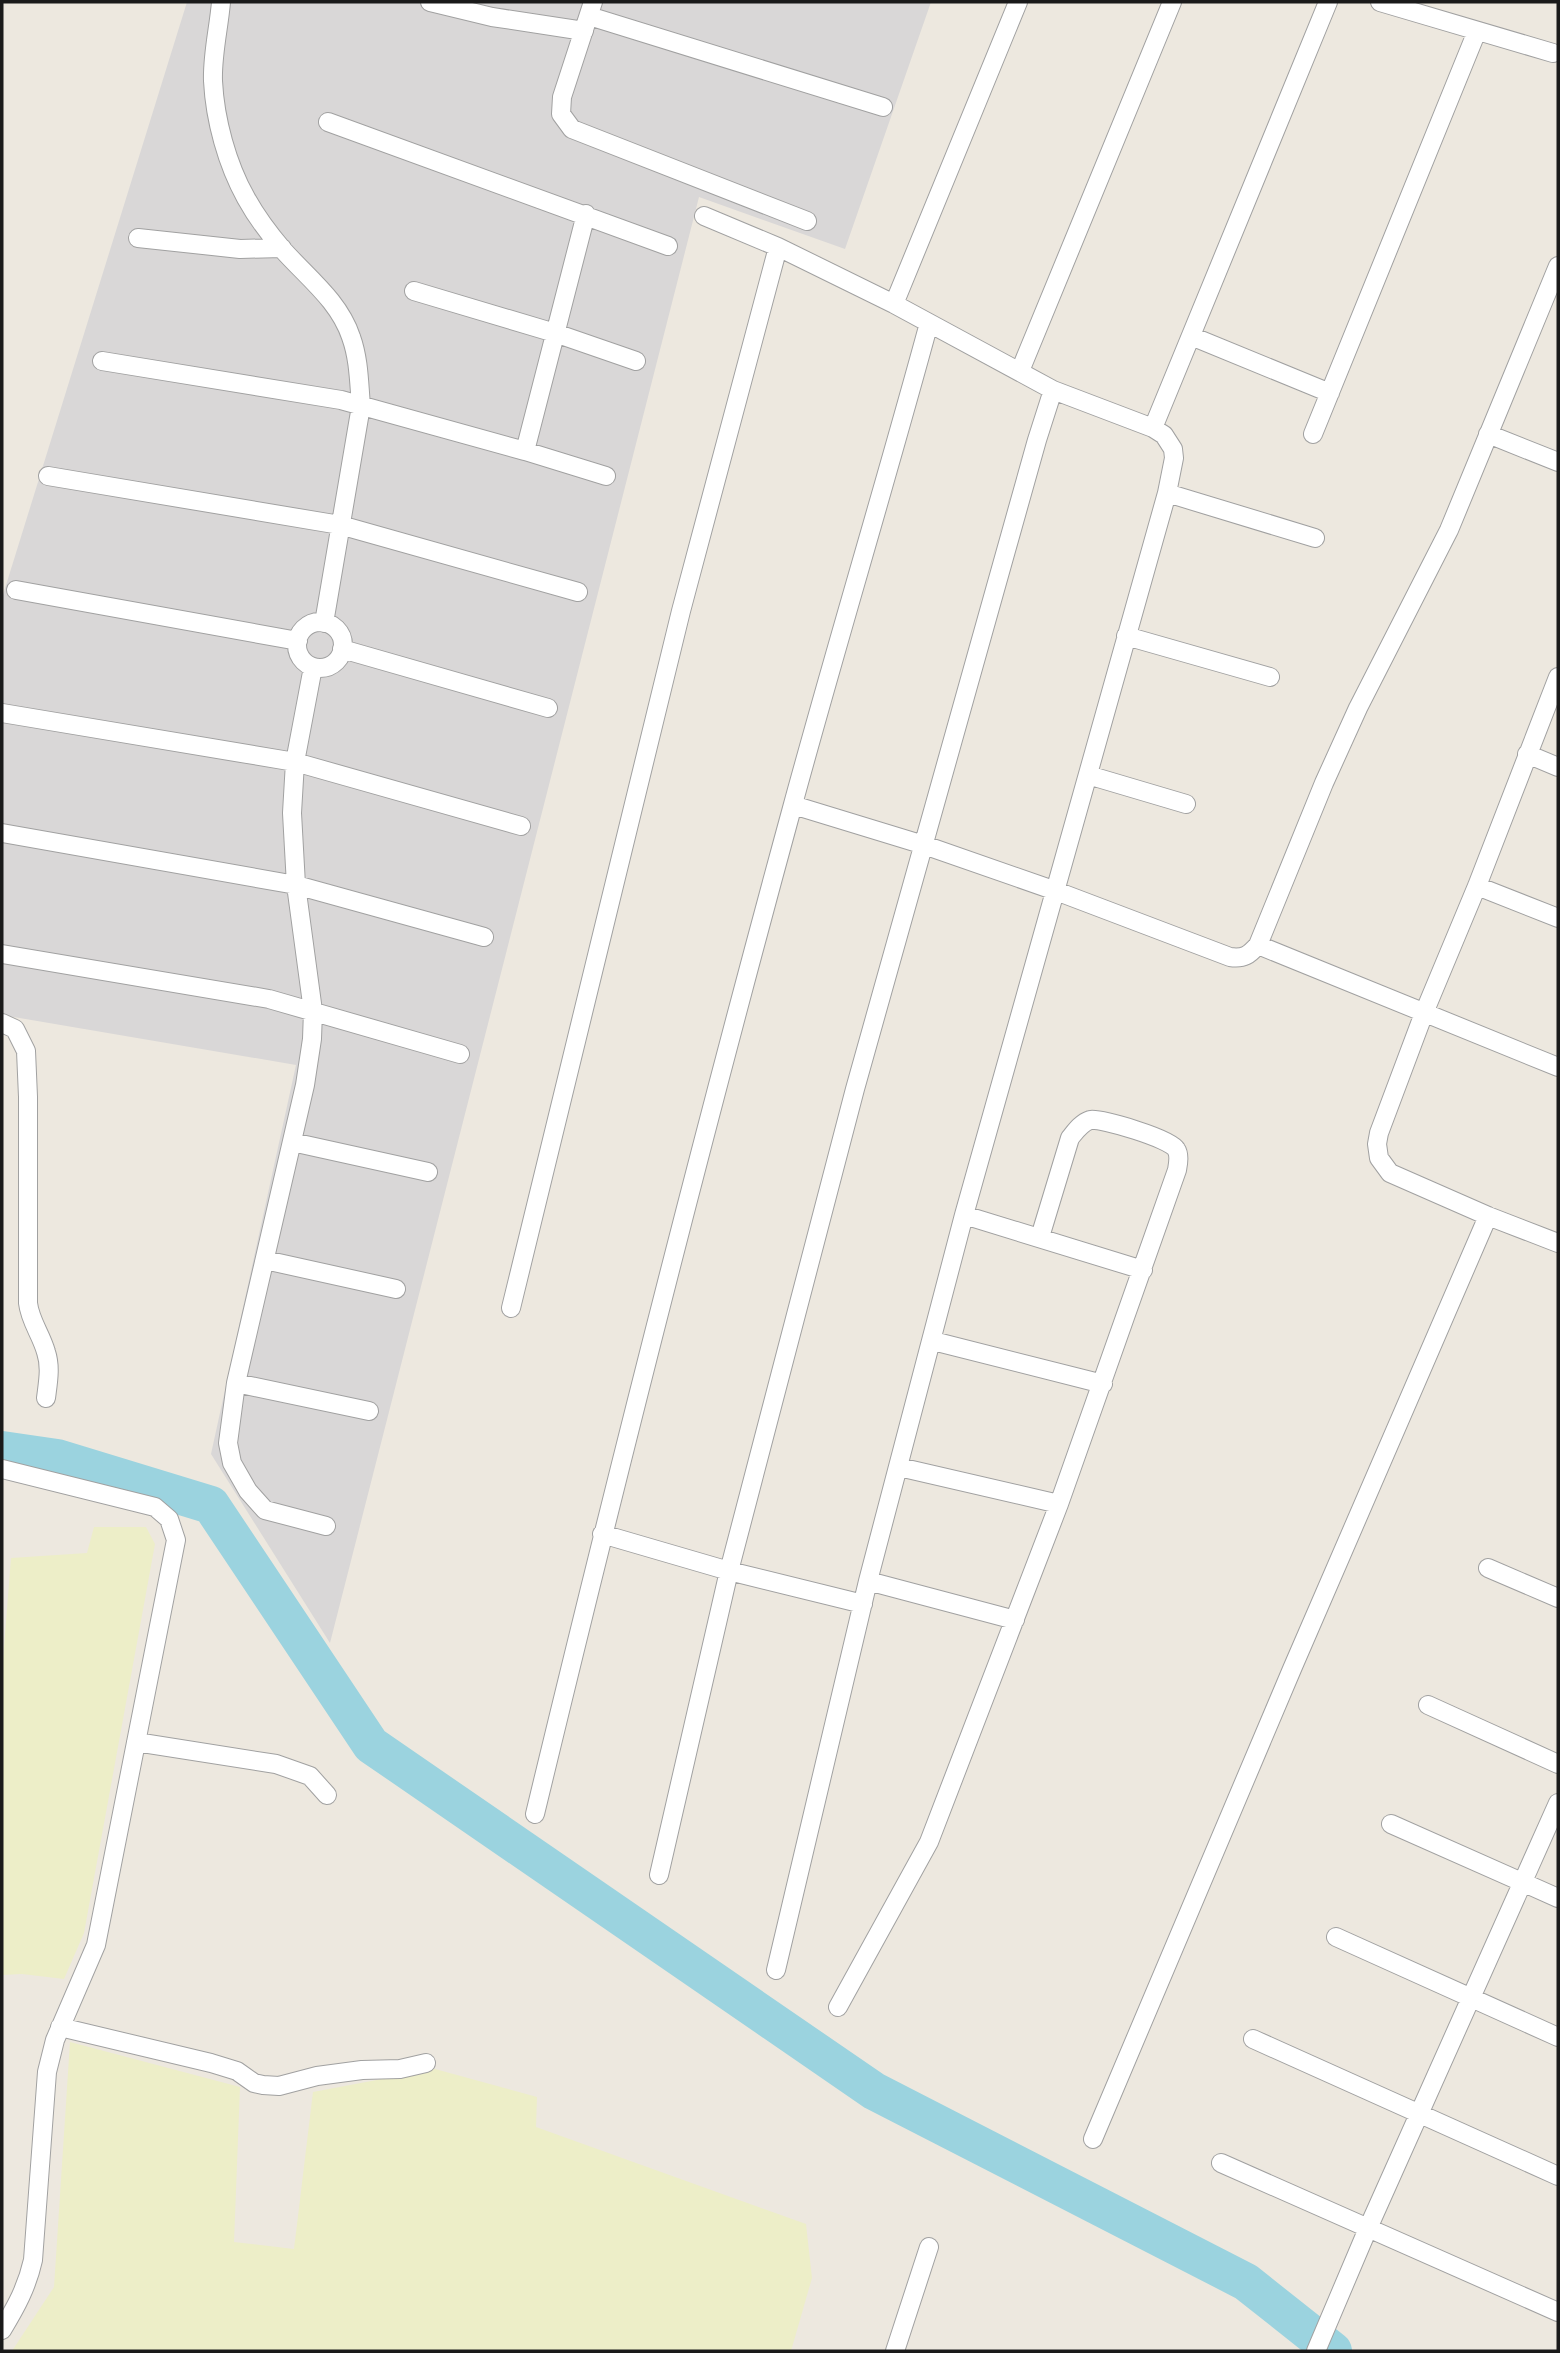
<svg xmlns="http://www.w3.org/2000/svg" width="1560" height="2353" font-family="Ubuntu,sans-serif">
	<style>
		.residential { fill: #d9d7d7 }
		.farmland { fill: #edeec8 }
		.lines { fill: none; stroke-linecap: round; stroke-linejoin: round }
		.river { stroke: #9bd3df; stroke-width: 38 }
		.street-casing { stroke: #a1a1a1; stroke-width: 20 }
		.street { stroke: #fff; stroke-width: 18 }
	</style>
	<rect width="100%" height="100%" fill="#ede8df"/>
	<path class="residential" d="M187,2H931L845,249L699,197L330,1643L211,1454L296,1065L2,1015V598Z"/>
	<path class="farmland" d="M94,1527H146L155,1544L84,1933L64,1979L22,1974L2,1975V1673L11,1558L87,1553Z
		M70,2042L240,2087L234,2242L294,2249L313,2092L435,2069L537,2097L536,2127L806,2224L812,2278L791,2351H12L54,2287Z"/>
	<g class="lines">
		<path class="river" d="M2,1450L57,1458L211,1505L371,1745L874,2091L1246,2282L1333,2351"/>
		<defs>
			<path id="street" d="M221,2C219,27 212,55 213,81C215,120 227,164 246,198C256,216 270,235 283,250C308,278 339,301 351,337C359,359 359,383 361,406L324,623
				M430,2L492,17L584,31
				M593,2L562,97L561,114L572,129L807,221
				M1380,2L1553,53
				M589,16L883,107
				M328,122L668,246
				M704,216L778,247L894,304L1053,390L1153,428L1164,435L1173,449L1174,458L1167,493L964,1215L868,1581L776,1970
				M138,238L240,249L282,248
				M414,291L555,333L636,361
				M894,304L1018,2
				M1191,336L1330,393
				M102,361L341,400L525,451L606,476
				M1020,371L1172,2
				M1153,428L1328,2
				M1313,434L1477,31
				M1488,434L1558,462
				M525,451L586,214
				M48,476L340,525L578,592
				M1167,493L1315,538
				M16,590L298,641
				M297 645a23 23 0 1 1 46 0a23 23 0 1 1-46 0Z
				M1126,636L1270,677
				M342,649L548,708
				M313,667L295,762L292,813L296,885L313,1011L312,1039L305,1085L236,1383L228,1443L232,1463L248,1491L265,1510L326,1526
				M1558,677L1477,886L1424,1013L1379,1133L1377,1144L1379,1158L1390,1173L1488,1216L1558,1243
				M2,713L295,762L521,826
				M1527,754L1558,767
				M1088,775L1186,804
				M793,805L924,845L1056,891L1230,957C1244,959 1249,955 1258,945L1324,783L1358,708L1449,530L1558,266
				M2,833L296,885L484,937
				M1477,886L1558,918
				M1258,945L1558,1067
				M2,954L269,999L460,1054
				M2,1023L15,1029L26,1051L28,1097V1303C30,1321 41,1334 46,1352C51,1367 48,1382 46,1398
				M292,1142L428,1172
				M964,1215L1143,1270
				M265,1260L396,1289
				M511,1308L681,611L778,247
				M933,1341L1103,1384
				M236,1383L369,1411
				M899,1467L1059,1504
				M2,1469L155,1507L169,1519L176,1540L96,1945L55,2040L47,2072L33,2260C27,2287 16,2307 2,2330
				M602,1534L729,1571L863,1604
				M1488,1568L1558,1598
				M868,1581L1015,1620
				M1428,1705L1558,1764
				M136,1742L276,1764L310,1776L327,1795
				M535,1814C616,1478 701,1142 792,808C836,646 885,485 929,323
				M1391,1824L1558,1898
				M659,1875L729,1571L855,1089L1037,440L1053,390
				M1336,1937L1558,2037
				M838,2007L929,1842L1059,1504L1177,1170C1178,1164 1180,1155 1176,1149C1171,1139 1101,1118 1090,1120C1081,1123 1075,1132 1070,1138L1040,1237
				M60,2027L211,2063L237,2071L254,2083L263,2085L279,2086L317,2076L362,2070L400,2069L426,2063
				M1253,2039L1558,2176
				M1093,2139L1292,1669L1488,1216
				M1221,2163L1558,2312
				M895,2351L929,2247
				M1316,2351L1369,2226L1558,1803"/>
		</defs>
		<use href="#street" class="street-casing"/>
		<use href="#street" class="street"/>
	</g>
	<rect width="1560" height="2353" fill="none" stroke="#1a1a1a" stroke-width="7"/>
</svg>
